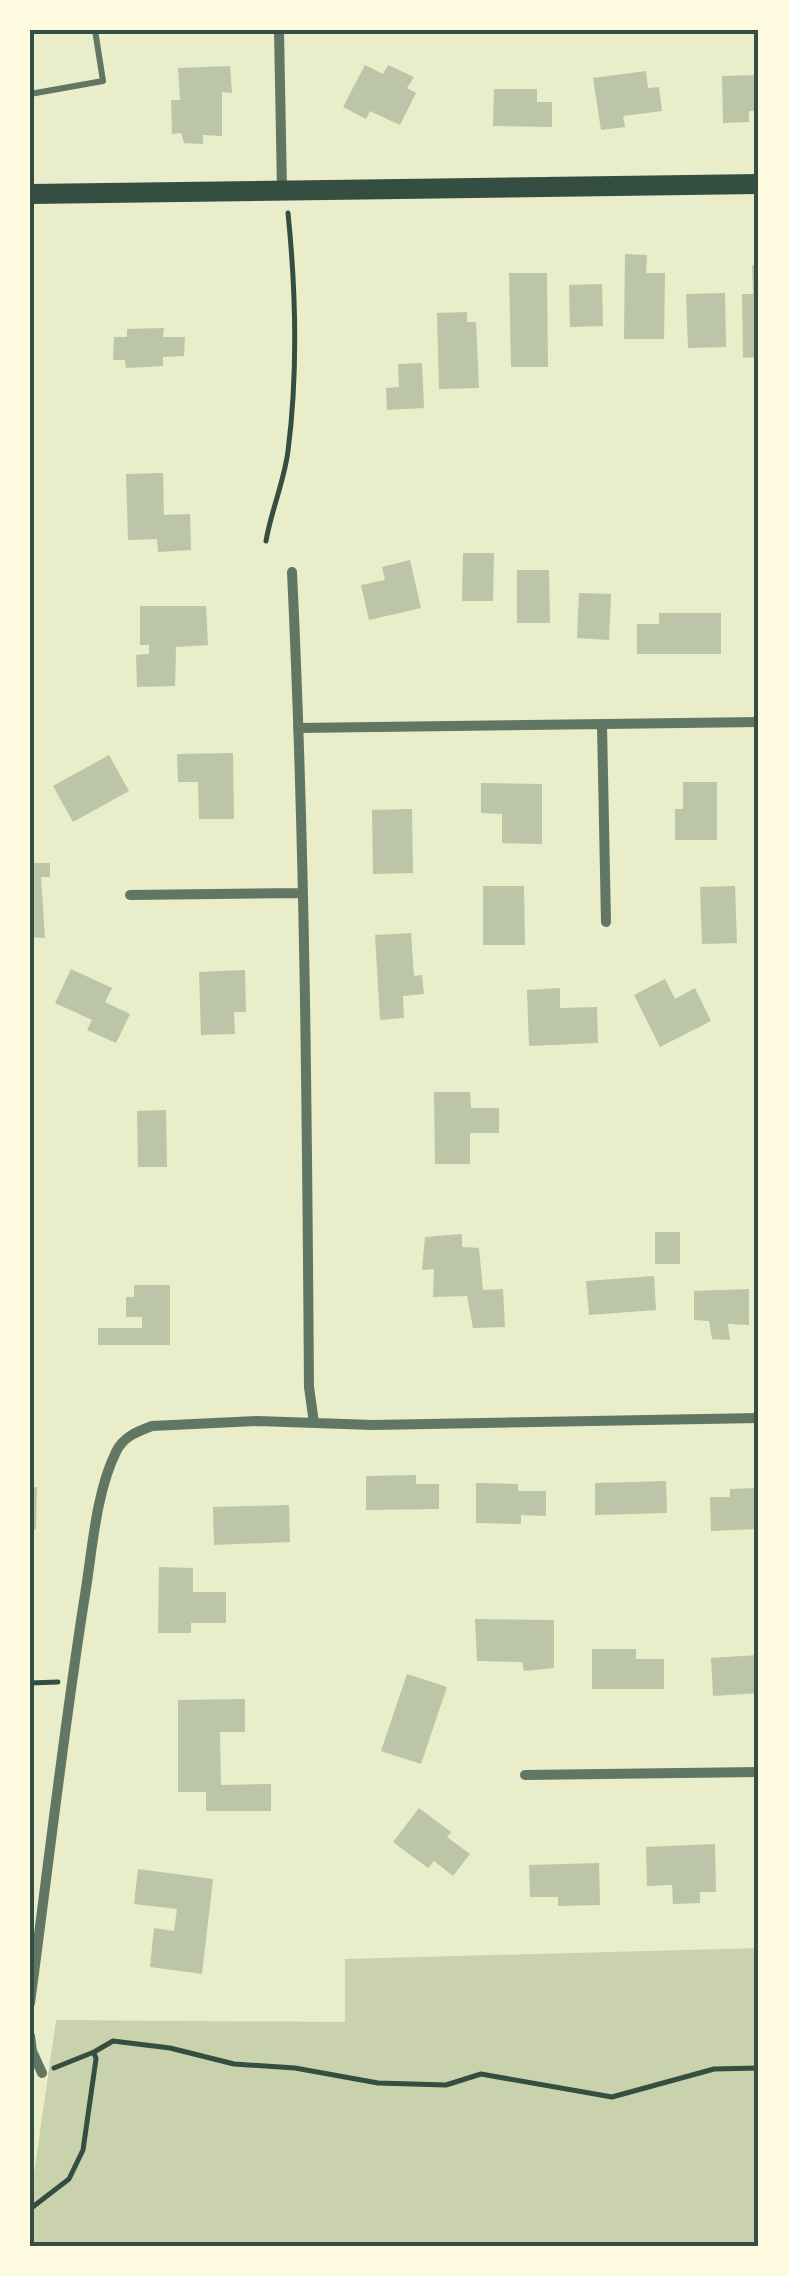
<svg xmlns="http://www.w3.org/2000/svg" width="789" height="2276" font-family="'Zilla Slab',serif">
	<style>
		.green { fill: #cad2ad }
		.building { fill: #bcc5a7 }
		.lines { fill: none; stroke-linecap: round; stroke-linejoin: round }
		.path { stroke: #344e41; stroke-width: 5 }
		.service { stroke: #617663; stroke-width: 6 }
		.minor { stroke: #617663; stroke-width: 10 }
		.secondary { stroke: #344e41; stroke-width: 20 }
		.neatline { fill: none; stroke: #344e41; stroke-width: 4 }
	</style>
	<rect width="100%" height="100%" fill="#e9edc9"/>
	<path class="green" d="M759,1948L757,2246L30,2245V2202L56,2020L345,2022V1959Z"/>
	<path class="building" d="M365,65L383,74L388,65L414,77L407,88L416,93L400,125L370,111L366,119L343,107Z
		M230,66L232,93L222,92V136L203,135V144L184,143L181,133L172,134L171,100H180L178,68Z
		M646,71L648,88L659,87L662,111L623,116L625,127L601,130L593,78Z
		M759,75V111H749V122L723,123L722,76Z
		M494,89H537V102H552V127L493,126Z
		M625,254L647,255L646,273H665L664,339H624Z
		M752,265H759V357L743,358L742,294H753Z
		M509,273H547L548,367H511Z
		M602,284L603,326L570,327L569,285Z
		M725,293L726,347L688,348L686,294Z
		M467,312V322H476L479,388L439,389L437,313Z
		M164,328L163,337H185L184,356L163,357V366L126,368L125,360H113L114,337H127V329Z
		M422,363L424,408L387,410L386,388L399,387L398,364Z
		M163,473L164,515L190,514L191,550L158,552L157,539L128,540L126,474Z
		M463,553H494L493,601H462Z
		M410,560L421,608L369,620L361,585L385,580L382,567Z
		M517,570H549L550,623H517Z
		M579,593L611,594L609,640L577,638Z
		M140,606H206L208,645L176,647L175,686L137,687L136,655L149,654V645H140Z
		M659,613H721V654H637V624H659Z
		M233,753L234,819H199L198,782H178L177,754Z
		M109,755L129,791L73,822L53,786Z
		M683,782H717V840H675V809H683Z
		M481,783L542,784V844L502,843V814L481,813Z
		M412,809L413,873L373,874L372,810Z
		M30,863H50V877H41L45,938L30,937Z
		M483,886H524L525,945H483Z
		M735,886L737,943L702,944L700,887Z
		M411,933L414,976L422,975L424,994L403,996L404,1018L380,1020L375,935Z
		M71,969L112,988L105,1002L130,1014L116,1043L87,1030L92,1020L55,1003Z
		M245,970L246,1012H234L235,1034L201,1035L199,972Z
		M665,979L675,999L695,988L711,1021L660,1047L634,995Z
		M560,988V1008L597,1007L598,1043L529,1046L527,990Z
		M434,1092H470L471,1108H499V1133H470V1164H435Z
		M166,1110L167,1167H138L137,1111Z
		M655,1232H680V1264H655Z
		M462,1234V1247L479,1248L483,1290L503,1289L505,1327L473,1328L467,1296L433,1297L434,1269L422,1270L425,1237Z
		M654,1276L656,1310L589,1315L586,1281Z
		M134,1285H170V1345H98V1328H142V1317H126V1297H134Z
		M749,1289V1325L728,1324L730,1340L712,1339L709,1321L694,1320V1291Z
		M416,1475V1484H439V1509L366,1510V1476Z
		M666,1481L667,1513L595,1515V1483Z
		M476,1483L518,1484V1491H546V1516L521,1515V1524L476,1523Z
		M30,1487H37L36,1529H30Z
		M759,1488V1529L711,1531L710,1497H730V1489Z
		M289,1505L290,1542L214,1545L213,1507Z
		M159,1567L193,1568V1592H226V1623H191V1633H158Z
		M475,1619L554,1620V1668L524,1671L522,1662L477,1661Z
		M592,1649H636V1659H664V1689H592Z
		M758,1655L759,1693L713,1696L711,1658Z
		M407,1674L447,1687L421,1764L381,1751Z
		M245,1699V1732H220L221,1785L271,1784V1811H206V1792H178V1700Z
		M419,1808L451,1832L447,1837L470,1854L453,1876L434,1861L428,1868L393,1842Z
		M715,1844L716,1892H700V1903L673,1904L672,1885L647,1886L646,1847Z
		M599,1863L600,1905L558,1906V1897H530L529,1865Z
		M138,1869L213,1879L202,1974L150,1967L154,1928L174,1931L177,1909L134,1904Z"/>
	<g class="lines">
		<path class="path" d="M266,541C271,511 284,482 288,451C298,373 296,292 288,213
			M30,1683L58,1682
			M54,2068L94,2052L113,2041L170,2048L234,2064L295,2068L378,2083L446,2085L481,2074L612,2097L714,2069L759,2068
			M30,2209L69,2179L83,2150L96,2059L94,2052"/>
		<path class="service" d="M30,94L103,81L95,30"/>
		<path class="minor" d="M279,30L282,191
			M292,572C305,843 307,1115 309,1387L314,1423
			M602,725L606,922
			M298,728L759,722
			M130,895L302,893
			M525,1775L759,1772
			M30,2003C48,1869 63,1735 84,1601C92,1555 95,1494 116,1452C123,1437 136,1432 152,1426L257,1421L373,1425L759,1418
			M30,2036L32,2051L42,2073"/>
		<path class="secondary" d="M30,194L759,184"/>
	</g>
	<rect width="789" height="2276" fill="none" stroke="#fefae0" stroke-width="65"/>
	<rect x="32" y="32" width="724" height="2212" class="neatline"/>
</svg>
